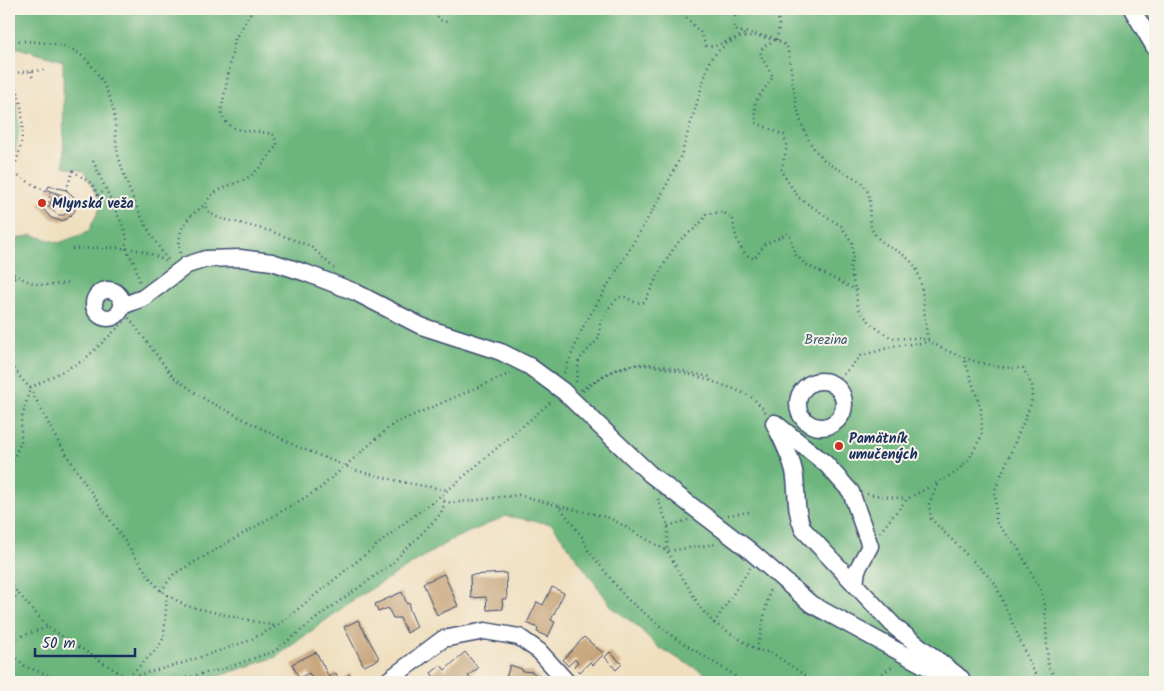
<svg xmlns="http://www.w3.org/2000/svg" width="1164" height="691" font-family="Kalam,sans-serif">
	<style>
		.green { fill: #86d493; stroke: #508278 }
		.forest { fill: #6cb67d; stroke: #44726e }
		.building { fill: #c7a57c }
		.lines { fill: none; stroke-linecap: round; stroke-linejoin: round }
		.minor-casing { stroke: #3b496d; stroke-width: 19 }
		.path { stroke: #3b496d; stroke-width: 2.5; stroke-dasharray: 1 4; stroke-linecap: butt }
		.minor { stroke: #fff; stroke-width: 16 }
		.poi-dot { fill: #c8321e; stroke: #f7f3e8; stroke-width: 2 }
		.labels { text-anchor: middle; stroke-width: 4; stroke-linejoin: round; paint-order: stroke }
		.poi-label { font-size: 14px; font-weight: bold; fill: #1b2f5e; stroke: #f7f3e8; text-anchor: start }
		.park-label { font-size: 14px; fill: #36586b; stroke: #f7f3e8 }
	</style>
	<rect width="100%" height="100%" fill="#f7f3e8"/>
	<filter id="ink" filterUnits="userSpaceOnUse"><feTurbulence type="fractalNoise" baseFrequency=".02" numOctaves="2"/><feDisplacementMap in="SourceGraphic" scale="10" xChannelSelector="R" yChannelSelector="G"/><feConvolveMatrix kernelMatrix="1 2 1 2 8 2 1 2 1" color-interpolation-filters="sRGB"/></filter>
	<filter id="wash" filterUnits="userSpaceOnUse"><feTurbulence type="fractalNoise" baseFrequency=".0096" numOctaves="4" result="noise"/><feDisplacementMap in="SourceGraphic" scale="20" xChannelSelector="R" yChannelSelector="G"/><feGaussianBlur stdDeviation="1.12" result="paint"/><feColorMatrix in="noise" values="0 0 0 0 0 0 0 0 0 0 0 0 0 0 0 0 0 1.4 0 .05"/><feComposite in="paint" operator="in"/></filter>
	<g filter="url(#wash)">
		<rect width="100%" height="100%" fill="#f0dfbf"/>
		<path class="green" d="M9,76C21,108 22,137 9,169Z"/>
		<path class="forest" d="M9,9H1155V682H721L659,648L636,625L613,608L552,524L506,516L451,540L353,600L276,657L219,676L197,682H26L10,680L9,682V241L32,235L59,243L88,232L102,204L83,170L64,166L63,61L12,46L9,43Z"/>
		<g id="blocks">
			<path class="building" d="M49,186L66,190L74,197L75,211L67,219L61,221L51,218L39,204L41,201L58,215H64L70,210L71,203L68,197L47,190Z
				M55,194L60,197L55,206L50,203Z
				M506,573L507,599H502L503,609L487,610L486,597L471,598L470,575Z
				M444,574L458,606L437,615L423,583Z
				M552,587L564,593L551,620L555,622L548,637L537,632L538,628L527,623L537,602L543,605Z
				M402,592L407,604L410,603L409,608L417,627L407,633L400,618H393L388,608L378,612L375,604Z
				M358,620L378,656L379,659L364,666L344,627Z
				M584,637L604,654L593,665L590,662L580,672L574,666L578,662L575,659L568,666L563,660Z
				M316,652L329,677L336,673L339,680L350,674L354,682H314L309,673L299,678L292,664Z
				M465,652L478,668L468,676L474,682H438L431,673L441,665L445,670Z
				M610,652L622,664L616,670L605,657Z
				M510,665L522,669V671L533,672L543,682L505,681Z"/>
		</g>
	</g>
	<g filter="url(#ink)">
		<use href="#blocks" fill-opacity="0" stroke="#3b496d" stroke-width="1"/>
		<g class="lines">
			<defs>
				<path id="minor" d="M1132,9L1155,48
					M94 304a14 14 0 1 1 28 0a14 14 0 1 1-28 0Z
					M122,306L143,298L187,265L206,259L240,258L272,262L306,273L355,292L421,326L501,352L529,366L563,391L650,474L748,549L811,604L940,674L961,678
					M798 404a23 23 0 1 1 46 0a23 23 0 1 1-46 0Z
					M774,423C781,438 790,454 794,471C798,492 794,508 803,529L896,628L957,675
					M775,423L826,464L851,492L870,546L857,570L855,585
					M386,682L443,639L485,631L519,637L539,651L567,682"/>
			</defs>
			<use href="#minor" class="minor-casing"/>
			<path class="path" d="M253,9L235,39L221,112C229,138 253,127 274,135L277,144C271,155 263,165 253,174C240,185 211,187 205,205L209,212L216,217L270,231L310,246L334,268
				M431,9L433,10L440,20L447,22
				M682,9V13L700,32L706,46H715L748,33
				M708,9L718,13L730,11L735,16L734,27L737,31L772,37L787,46C795,85 793,130 824,160C836,171 860,176 867,190C875,207 863,220 877,237C887,248 906,253 914,265C925,281 923,319 928,339
				M9,40C29,42 54,41 73,50C93,60 106,85 112,105C117,122 114,141 119,158C129,194 146,232 169,261
				M775,40L763,47L760,55L773,77L755,102L756,123L784,135L787,146L781,171L799,198L841,226L852,242L853,256L850,268L855,289
				M777,40L779,25L777,9
				M9,69C26,102 28,144 9,177
				M31,71L33,80
				M13,73L44,70
				M9,82V87
				M9,101L12,120L9,148
				M9,160V164
				M93,161L125,231L127,240L125,248L135,264L140,284
				M14,174L51,194L47,203L55,209L63,195
				M66,190L73,171L92,184L98,195L106,190
				M72,249C103,248 139,243 166,262
				M180,253C177,229 185,218 205,205
				M9,272C33,284 39,288 67,283
				M9,277L19,278
				M129,318L173,377L206,400L296,446L358,471L407,483L448,490
				M9,360L19,376L30,388L57,440L89,489L152,581L161,591L186,606L275,626
				M564,373L583,327L660,198L681,156L710,59L726,44L738,38L758,36L775,40
				M576,382L579,360L599,338L600,323L611,305L619,297H625L636,303L645,302C654,282 664,262 677,244C686,232 700,229 706,214L723,212L733,219C735,236 738,252 754,259L765,244L789,233L796,255L805,264L856,290C857,296 856,304 859,309C865,319 883,336 895,338C904,339 920,336 929,341C956,357 990,369 1023,368L1033,388L1031,404L995,490L996,522L1018,548L1041,591L1045,606L1048,667L1059,682
				M833,385L861,356L894,346L929,342
				M581,390C634,351 651,364 710,377L712,380
				M583,391C599,379 618,365 639,365C662,364 721,383 743,393C753,397 760,404 766,413
				M9,469L21,442V422L30,388L84,360L125,321
				M937,485L929,504L931,519L995,583L1032,668L1042,682
				M867,494L906,499
				M658,499L668,526L667,551L701,609L714,623L757,650L772,653L809,678L831,682
				M444,501L452,503L519,495L559,506L583,538L588,550L626,598L672,636L734,675L739,682
				M559,506L610,518L667,551L717,544
				M728,515L749,512
				M668,526L688,520
				M880,532L907,499L955,473L969,459L982,435L981,409L964,358
				M9,583L48,627L127,678L158,648L164,637L167,594
				M161,591L174,574L318,490L393,424L511,373
				M9,605L18,595
				M714,623L750,568
				M9,643L13,639L48,627
				M757,650L770,588
				M9,652L26,667L69,682
				M127,682V678L183,663L248,641L277,626L398,528L448,490L552,401
				M167,682L223,669L275,651L323,613L389,566L437,518C443,510 446,504 442,495
				M870,682L893,666"/>
			<use href="#minor" class="minor"/>
		</g>
	</g>
	<g class="poi-dot">
		<circle cx="42" cy="203" r="5"/>
		<circle cx="839" cy="446" r="5"/>
	</g>
	<g class="labels">
		<g class="poi-label">
			<text x="52" y="208">Mlynská veža</text>
			<text x="849" y="443">Pamätník<tspan x="849" dy="16">umučených</tspan></text>
		</g>
		<g class="park-label">
			<text x="826" y="344">Brezina</text>
		</g>
	</g>
	<rect width="1164" height="691" fill="none" stroke="#f7f3e8" stroke-width="30"/>
	<path d="M35 648v8h100v-8" fill="none" stroke="#1b2f5e" stroke-width="2.5"/>
	<text x="42" y="648" font-size="15" fill="#1b2f5e" stroke="#f7f3e8" stroke-width="4" paint-order="stroke">50 m</text>
</svg>
